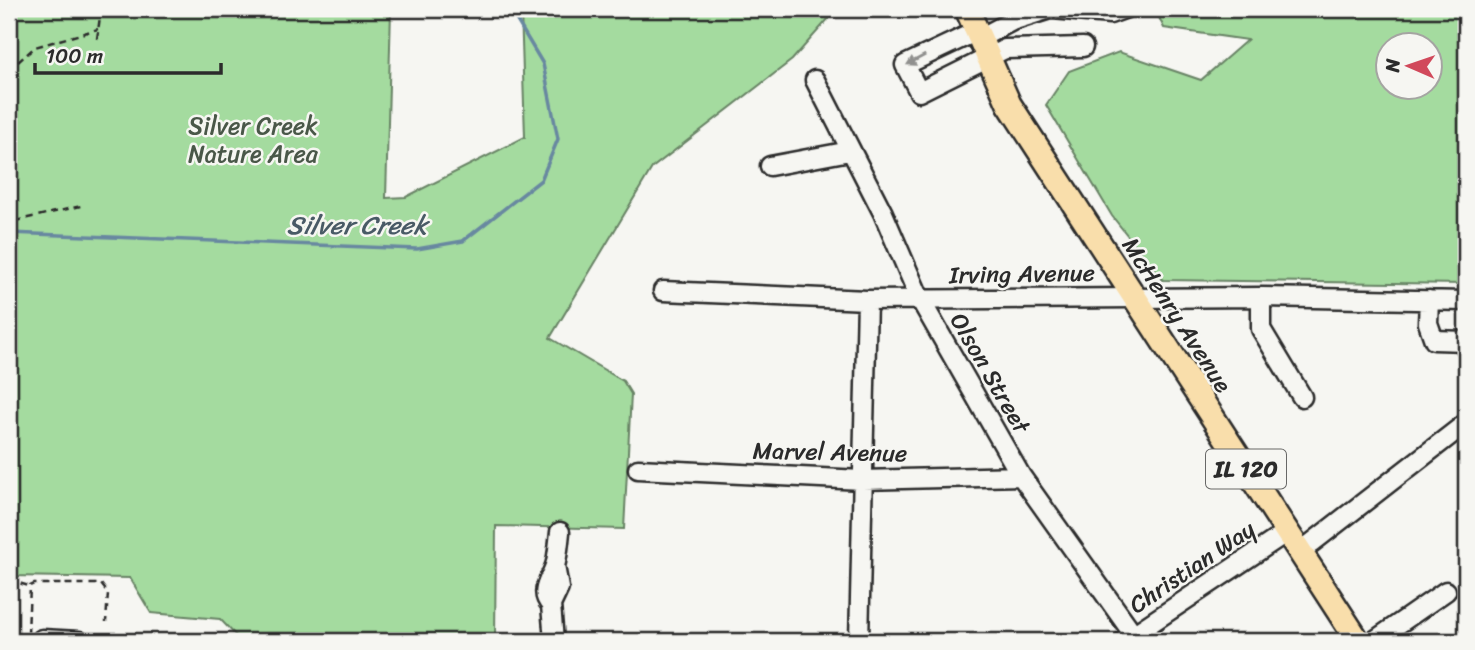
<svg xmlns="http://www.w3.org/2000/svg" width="1475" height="650" font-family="Sriracha,sans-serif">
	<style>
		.green { fill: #a4db9f; stroke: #688365; stroke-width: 2; fill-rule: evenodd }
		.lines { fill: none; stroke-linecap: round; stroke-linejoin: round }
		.stream { stroke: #6888a0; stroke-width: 3.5 }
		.minor-casing { stroke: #2b2b2b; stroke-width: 23 }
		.major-casing { stroke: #2b2b2b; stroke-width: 28 }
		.path { stroke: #2b2b2b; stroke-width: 2.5; stroke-dasharray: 7 5; stroke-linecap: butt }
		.minor { stroke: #f6f6f2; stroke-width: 18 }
		.major { stroke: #f9deab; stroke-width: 23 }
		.oneway { fill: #90908e }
		.labels { text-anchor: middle; stroke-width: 5; stroke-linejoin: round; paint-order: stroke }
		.shield { fill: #f6f6f2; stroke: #686867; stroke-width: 2 }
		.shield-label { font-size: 23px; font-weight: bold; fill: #2b2b2b }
		.park-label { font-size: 24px; fill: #495748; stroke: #f6f6f2 }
		.street-label { font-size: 24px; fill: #2b2b2b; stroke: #f6f6f2 }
		.water-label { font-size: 26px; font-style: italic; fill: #495a66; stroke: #f6f6f2 }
	</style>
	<rect width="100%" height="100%" fill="#f6f6f2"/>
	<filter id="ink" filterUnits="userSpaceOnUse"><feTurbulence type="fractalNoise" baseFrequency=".0143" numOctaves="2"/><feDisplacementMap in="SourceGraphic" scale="14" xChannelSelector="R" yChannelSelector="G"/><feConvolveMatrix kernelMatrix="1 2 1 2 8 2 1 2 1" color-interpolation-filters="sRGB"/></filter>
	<g filter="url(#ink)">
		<path class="green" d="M9,9H391L386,198L406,197L525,137L521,9H837L792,60L652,168L550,338L623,381L631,394L624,529L496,526L495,641H241L220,619L151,613L130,578L9,576Z
			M1155,9H1466V284L1163,280L1112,216L1046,105L1069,71L1119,52L1201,80L1247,40L1164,28ZM1388,46H1430V88H1388Z"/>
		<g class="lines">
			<path class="stream" d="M9,233L417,249L463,241L541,180L558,139L543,64L510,9"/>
			<defs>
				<path id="minor" d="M1052,9L1110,14L1124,9
					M977,31L905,65L919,92L1005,49L1083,47
					M980,38L1012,21L1050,9
					M815,80L883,213L920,299L1021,476L1134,635
					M770,166L850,151
					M663,291L867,300L1261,297L1466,301
					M1261,297V329L1302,397
					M1429,300L1428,323L1434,340L1466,341V348
					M638,469L862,480L1021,476
					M1300,552L1466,423
					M551,605L559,588L555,566
					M42,639L79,641
					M554,641L551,605C537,591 553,577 556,562C558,552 559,542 560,532
					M859,641L867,300
					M1124,641L1287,532
					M1374,641L1446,591"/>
				<path id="major" d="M967,9L1009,104L1358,641"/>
			</defs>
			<use href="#minor" class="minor-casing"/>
			<use href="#major" class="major-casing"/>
			<path class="path" d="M9,17V9
				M97,39L101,9
				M9,70L35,47L98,29
				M9,82V147
				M9,162V196
				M15,221L81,206
				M9,312L15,225L9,196
				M9,580L29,586
				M28,634L30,586L34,584H101L108,593L106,622"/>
			<use href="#minor" class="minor"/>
			<use href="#major" class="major"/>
		</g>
		<defs><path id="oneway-solid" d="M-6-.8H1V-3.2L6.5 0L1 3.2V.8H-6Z" transform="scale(1.75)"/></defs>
		<use class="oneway" href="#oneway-solid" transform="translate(916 60) rotate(152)"/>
	</g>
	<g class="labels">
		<rect class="shield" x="1206" y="449.5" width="80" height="39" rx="5"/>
		<g class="shield-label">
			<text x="1246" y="477">IL 120</text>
		</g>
		<g class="park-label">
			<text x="253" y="134">Silver Creek<tspan x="253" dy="28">Nature Area</tspan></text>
		</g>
		<g class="street-label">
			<text transform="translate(1022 274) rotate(-1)" y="8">Irving Avenue</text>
			<text transform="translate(1177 315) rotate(57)" y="8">McHenry Avenue</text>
			<text transform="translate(990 373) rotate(60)" y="8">Olson Street</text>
			<text transform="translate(830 452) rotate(1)" y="8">Marvel Avenue</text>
			<text transform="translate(1192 567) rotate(-34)" y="8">Christian Way</text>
		</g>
		<g class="water-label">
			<text x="357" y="234">Silver Creek</text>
		</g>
	</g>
	<rect width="1475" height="650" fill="none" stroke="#f6f6f2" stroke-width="35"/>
	<rect x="18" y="18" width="1440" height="615" fill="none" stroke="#2b2b2b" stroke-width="2.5" filter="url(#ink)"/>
	<g transform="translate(1409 66) rotate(272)"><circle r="33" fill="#f6f6f2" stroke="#a5a5a2" stroke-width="2"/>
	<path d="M0-5L12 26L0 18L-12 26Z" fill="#d1495b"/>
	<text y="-10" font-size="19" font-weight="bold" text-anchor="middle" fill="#2b2b2b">N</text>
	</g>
	<path d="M35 63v10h186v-10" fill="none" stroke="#2b2b2b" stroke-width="3.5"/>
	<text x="46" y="63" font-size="21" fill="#2b2b2b" stroke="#f6f6f2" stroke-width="5" paint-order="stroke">100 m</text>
</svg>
